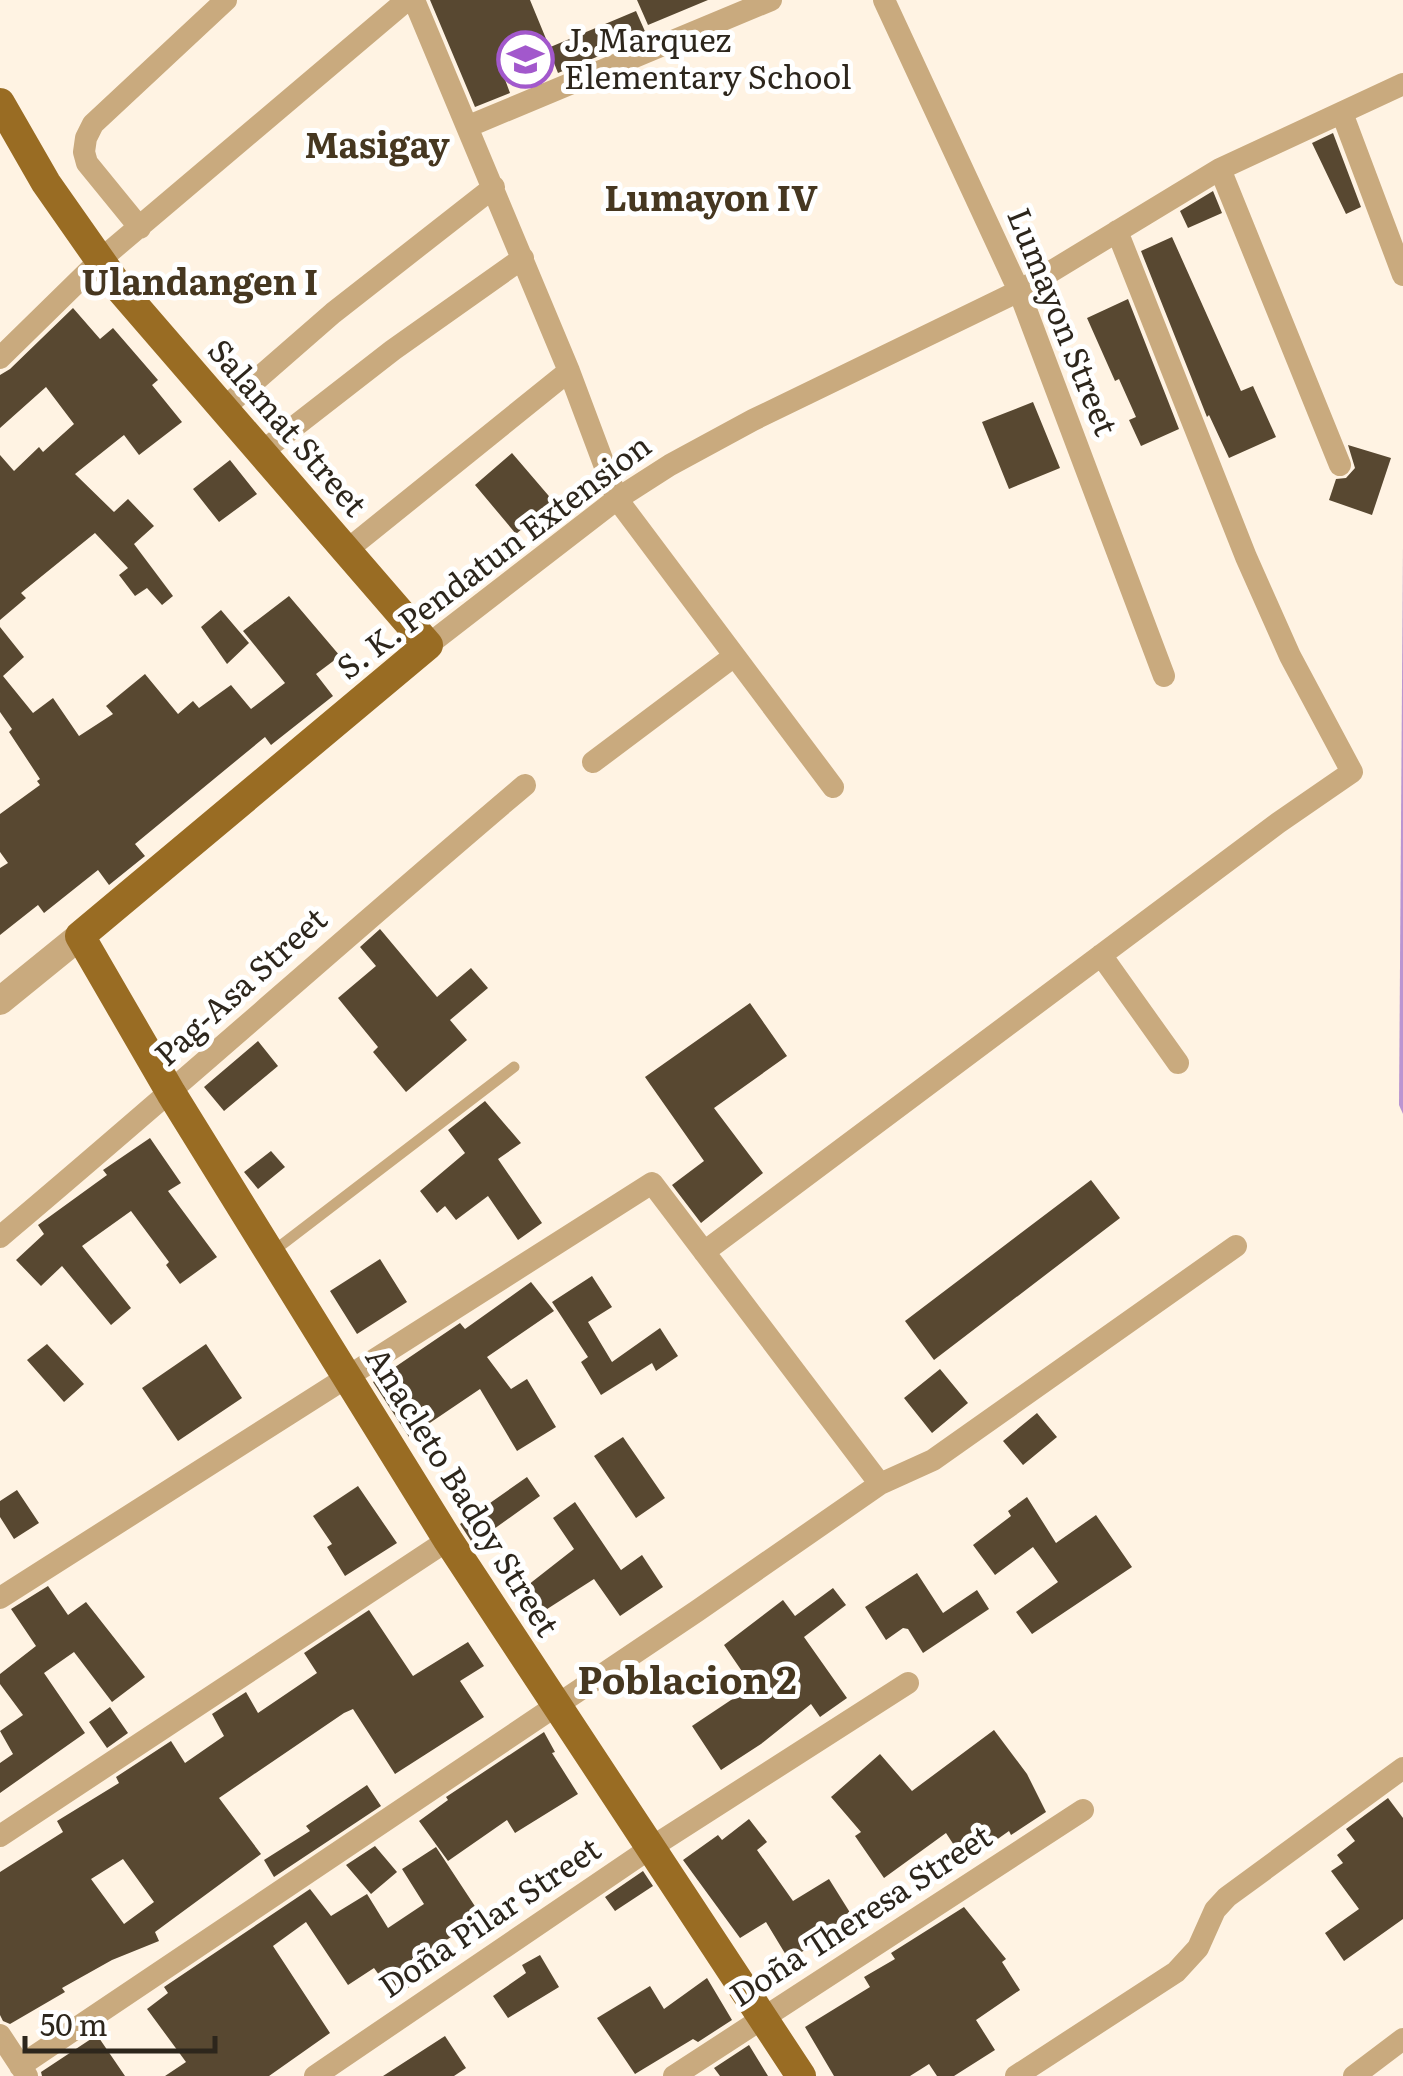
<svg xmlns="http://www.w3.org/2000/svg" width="1403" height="2076" font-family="Literata,serif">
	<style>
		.water { fill: #ba95d1 }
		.building { fill: #584831; fill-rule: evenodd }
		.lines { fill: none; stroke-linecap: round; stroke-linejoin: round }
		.service { stroke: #c9aa7e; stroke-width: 11 }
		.minor { stroke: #c9aa7e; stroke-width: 22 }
		.tertiary { stroke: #c9aa7e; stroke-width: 28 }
		.primary { stroke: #996c23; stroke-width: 30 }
		.labels { text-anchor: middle; stroke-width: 10; stroke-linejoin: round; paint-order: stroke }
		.poi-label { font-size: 32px; fill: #2d261c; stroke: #fff; text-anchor: start }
		.street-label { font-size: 32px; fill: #2d261c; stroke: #fff }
		.neighbourhood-label { font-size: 35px; font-weight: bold; fill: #463720; stroke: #fff }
		.quarter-label { font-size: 38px; font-weight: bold; fill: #463720; stroke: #fff }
	</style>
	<rect width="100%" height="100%" fill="#fff3e3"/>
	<path class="water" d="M1403,545V1114L1399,1105Z"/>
	<path class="building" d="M430,0H530L549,46L500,66L510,93L475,107Z
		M637,0H708L648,25Z
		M636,11L647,36L558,73L548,48Z
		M1333,133L1361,207L1346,214L1312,143Z
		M1213,191L1222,213L1188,228L1180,211Z
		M1172,237L1241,391L1253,386L1276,437L1229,458L1209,415L1207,417L1141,251Z
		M1128,299L1179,429L1141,446L1129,420L1136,417L1119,379L1115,381L1087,318Z
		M73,308L100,339L113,328L158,380L152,385L182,422L139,455L124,435L75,474L114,512L128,499L154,526L134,544L173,596L162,605L147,588L135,596L119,575L128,568L95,533L21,593L26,598L0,620V455L14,471L39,447L43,452L74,424L46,387L0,428V375L10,369Z
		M1033,402L1060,468L1009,489L982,422Z
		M1348,445L1391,458L1372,515L1329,500L1336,479L1346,478L1355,468Z
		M512,453L554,502L516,534L475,485Z
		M230,460L257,494L219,522L193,489Z
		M289,596L340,656L316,674L333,696L271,745L265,737L135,844L145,856L109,885L98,870L44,913L38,905L0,935V868L8,863L0,852V814L40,785L37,781L40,779L9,732L12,729L0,712V627L24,657L3,676L33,713L53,698L79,736L113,714L106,706L145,674L178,714L193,701L199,708L231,685L251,709L285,683L243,631Z
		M221,610L249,643L227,664L201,627Z
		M380,929L437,997L471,968L488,988L450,1020L467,1040L406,1092L373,1052L378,1047L338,998L376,966L360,947Z
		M750,1003L787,1056L714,1108L763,1173L701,1223L672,1185L704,1161L645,1077Z
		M258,1041L278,1066L224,1111L204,1087Z
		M485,1101L521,1143L498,1159L542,1223L518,1240L488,1196L456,1220L445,1206L437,1213L420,1191L465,1153L448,1130Z
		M150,1138L181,1183L168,1191L217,1257L180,1284L166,1265L169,1262L131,1211L82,1246L131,1308L111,1325L62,1266L41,1286L16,1260L44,1234L38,1225L107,1175L103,1170Z
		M271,1151L285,1167L258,1189L244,1172Z
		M1091,1180L1120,1218L934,1360L905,1321Z
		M380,1259L407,1302L357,1334L330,1291Z
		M592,1276L612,1307L588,1322L612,1362L660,1328L678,1356L656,1371L652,1363L601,1395L581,1362L588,1357L552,1302Z
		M531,1282L554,1311L487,1357L511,1389L527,1379L556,1427L517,1451L480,1389L409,1437L373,1382L460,1323L465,1329Z
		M47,1344L84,1384L64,1402L27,1360Z
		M206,1344L242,1398L178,1441L142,1388Z
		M940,1369L968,1403L932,1433L904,1398Z
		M1037,1413L1057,1437L1023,1465L1003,1441Z
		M623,1437L665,1498L636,1518L594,1456Z
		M527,1477L540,1496L473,1544L460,1524Z
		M358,1486L397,1543L345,1576L327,1547L332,1544L313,1516Z
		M17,1490L39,1523L14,1539L0,1517V1501Z
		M1027,1497L1056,1543L1096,1515L1132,1567L1032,1634L1016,1612L1058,1582L1033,1547L995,1575L973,1545L1011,1516L1008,1511Z
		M575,1502L621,1570L642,1555L663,1587L620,1616L594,1579L544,1611L528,1585L574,1549L553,1518Z
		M917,1573L943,1613L977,1590L989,1609L923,1653L908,1629L903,1628L886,1640L865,1607Z
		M48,1586L68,1615L86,1602L145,1677L112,1702L74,1652L44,1673L85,1733L0,1793V1763L13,1754L0,1731L23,1715L0,1684V1674L36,1646L11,1609Z
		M833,1588L846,1605L804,1637L847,1698L820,1717L811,1704L761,1744L721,1770L692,1726L752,1686L724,1645L783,1600L795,1616Z
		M369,1610L413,1676L468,1642L484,1666L460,1681L484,1717L395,1774L353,1709L344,1713L219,1798L261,1854L155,1932L159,1941L112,1960L62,1988L65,1992L10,2024L3,2021L0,2015V1872L63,1832L57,1821L119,1783L116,1777L171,1741L185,1763L224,1736L212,1714L246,1692L258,1713L317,1673L304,1653ZM123,1859L154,1902L124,1924L91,1879Z
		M110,1707L128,1733L107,1748L89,1722Z
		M994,1730L1027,1774L1046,1812L1011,1835L1009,1831L965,1862L946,1833L884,1878L855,1836L861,1832L831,1797L880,1754L912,1791Z
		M544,1732L555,1752L552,1753L578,1794L515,1833L507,1820L448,1861L419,1821L448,1800L446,1797Z
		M367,1785L381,1806L274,1877L264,1860L310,1831L306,1826Z
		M1388,1798L1403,1818V1919L1344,1961L1325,1933L1359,1909L1331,1871L1343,1863L1337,1855L1355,1841L1346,1829Z
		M749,1819L767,1842L757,1850L793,1901L829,1879L854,1919L789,1960L766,1922L740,1938L683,1860L718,1835L722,1840Z
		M375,1846L397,1872L371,1894L346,1865Z
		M436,1847L484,1920L459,1936L457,1933L412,1963L422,1978L395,1997L374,1968L348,1985L306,1922L273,1946L330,2033L269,2076H165L186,2062L147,2009L168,1993L164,1987L310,1889L331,1916L367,1894L388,1928L424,1904L402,1869Z
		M643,1871L653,1886L615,1911L605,1897Z
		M964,1907L1006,1959L1002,1962L1020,1990L976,2020L995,2050L954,2076H937L929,2064L910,2076H834L805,2027L870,1987L864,1977L895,1959L891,1953Z
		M540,1955L559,1987L508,2018L493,1996L526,1973L522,1965Z
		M707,1978L732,2020L698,2042L693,2039L635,2074L597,2018L650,1986L664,2009Z
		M97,2035L125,2076H42L41,2072Z
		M445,2036L466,2068L454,2076H383Z
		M749,2045L768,2076H720L714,2068Z"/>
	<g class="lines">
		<path class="service" d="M271,1253L514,1067"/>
		<path class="minor" d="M414,0L569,371L617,499L833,787
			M884,0L1019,291L1164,676
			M1342,113L1403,275
			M469,126L771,0
			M1220,169L1340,465
			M140,228L87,163L84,152L86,138L93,124L226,0
			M0,358L100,260L407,0
			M224,408L333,313L494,187
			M263,451L393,350L523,258
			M347,550L569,371
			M428,645L617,499L670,465L753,420L1019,291L1220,169L1403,84
			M593,762L733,657
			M1101,955L1178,1063
			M0,1237C177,1088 349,934 525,785
			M704,1252L1278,823L1352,772L1290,656L1246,557L1117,231
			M0,1598L652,1183L880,1484
			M0,1836L448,1540
			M0,2035L27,2076
			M20,2066L697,1611L880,1484L933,1460L1236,1246
			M315,2076L652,1847L908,1683
			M674,2076L1083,1810
			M1016,2076L1176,1972L1198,1948L1215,1910L1227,1897L1403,1768
			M1354,2076L1403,2039"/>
		<path class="tertiary" d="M0,1001L80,936"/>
		<path class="primary" d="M0,103L46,183L121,290L428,645L80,936L171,1093L448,1540L801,2076"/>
	</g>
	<defs>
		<symbol id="school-ring" viewBox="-11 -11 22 22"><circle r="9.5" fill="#fff" stroke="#a258cc" stroke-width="1.5"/><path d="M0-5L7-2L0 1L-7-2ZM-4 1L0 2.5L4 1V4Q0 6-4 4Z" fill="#a258cc"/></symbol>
	</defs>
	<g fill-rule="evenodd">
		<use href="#school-ring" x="494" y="28" width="63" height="63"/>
	</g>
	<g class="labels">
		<g class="poi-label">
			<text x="564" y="52">J. Marquez<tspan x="564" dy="37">Elementary School</tspan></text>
		</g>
		<g class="street-label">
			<text transform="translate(1062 322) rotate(68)" y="11">Lumayon Street</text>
			<text transform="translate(287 428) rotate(49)" y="11">Salamat Street</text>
			<text transform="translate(494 557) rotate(-37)" y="11">S. K. Pendatun Extension</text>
			<text transform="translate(241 987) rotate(-42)" y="11">Pag-Asa Street</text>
			<text transform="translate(462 1492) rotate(58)" y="11">Anacleto Badoy Street</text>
			<text transform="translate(861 1916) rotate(-33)" y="11">Doña Theresa Street</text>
			<text transform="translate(490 1918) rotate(-34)" y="11">Doña Pilar Street</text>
		</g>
		<g class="neighbourhood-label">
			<text x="377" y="158">Masigay</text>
			<text x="711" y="211">Lumayon IV</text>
			<text x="200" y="295">Ulandangen I</text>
		</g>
		<g class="quarter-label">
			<text x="687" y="1694">Poblacion 2</text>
		</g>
	</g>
	<path d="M25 2036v15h190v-15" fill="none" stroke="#2d261c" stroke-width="5"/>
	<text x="40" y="2036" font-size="30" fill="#2d261c" stroke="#ffffff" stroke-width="8" paint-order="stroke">50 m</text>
</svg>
